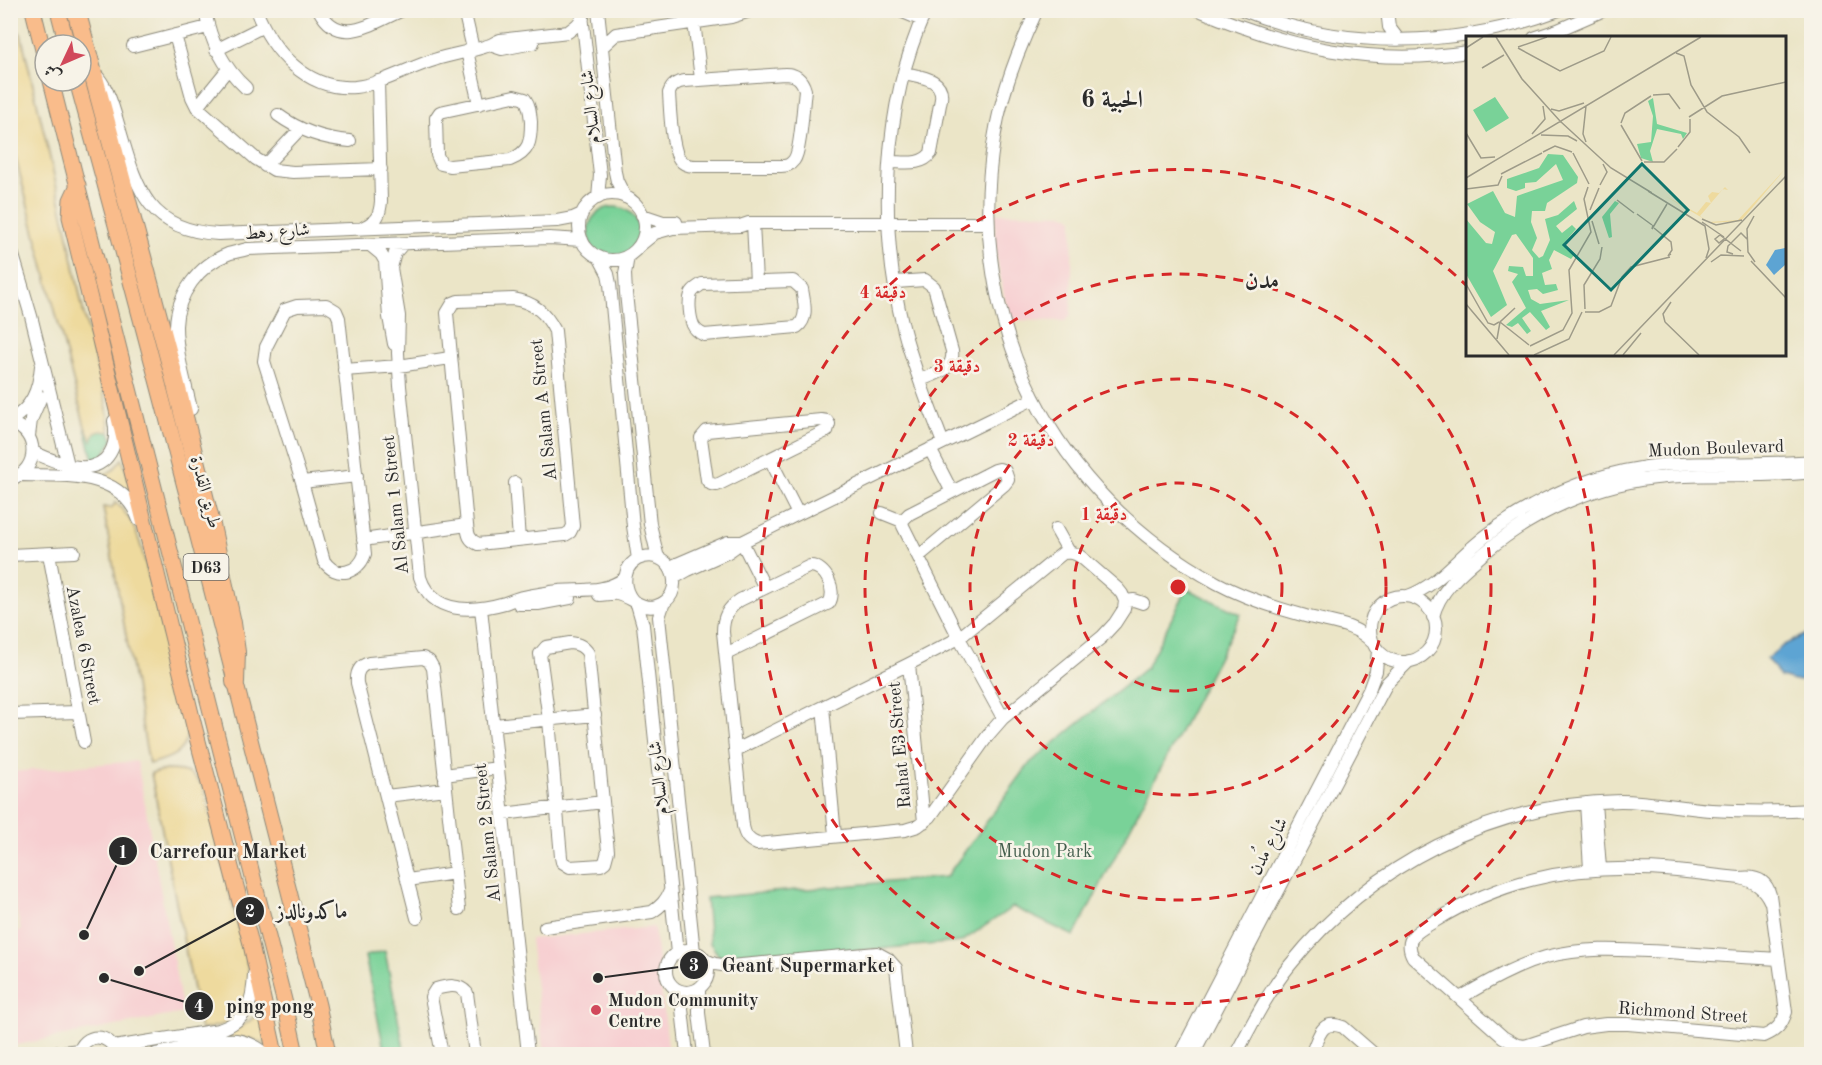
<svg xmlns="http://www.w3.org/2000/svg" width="1822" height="1065" font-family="'Old Standard TT',Amiri,serif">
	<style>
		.built { fill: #f7cfd1 }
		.green { fill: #79d298; stroke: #527e62; stroke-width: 1.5 }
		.sand { fill: #eeda9e; stroke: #8c8264; stroke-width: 1.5 }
		.water { fill: #5da4d3; stroke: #44687f; stroke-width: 1.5 }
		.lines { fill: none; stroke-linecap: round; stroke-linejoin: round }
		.minor-casing { stroke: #8b8879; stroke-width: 14 }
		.major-casing { stroke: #8b8879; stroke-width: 17 }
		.highway-casing { stroke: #8b8879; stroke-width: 20 }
		.minor { stroke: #fff; stroke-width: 12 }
		.major { stroke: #f9bc8b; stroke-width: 15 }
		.highway { stroke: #f9bc8b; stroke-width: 18 }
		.ring { fill: none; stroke: #d62828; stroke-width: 3; stroke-dasharray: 10 8 }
		.poi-dot { fill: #d1495b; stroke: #f7f3e8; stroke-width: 2 }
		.labels { text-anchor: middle; stroke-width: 5; stroke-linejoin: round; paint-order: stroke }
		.shield { fill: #f7f3e8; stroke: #686764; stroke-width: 1.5 }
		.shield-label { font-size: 16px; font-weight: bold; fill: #2b2b2b }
		.street-label { font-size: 18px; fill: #2b2b2b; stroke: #f7f3e8 }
		.park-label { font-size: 18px; fill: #425d4c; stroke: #f7f3e8 }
		.poi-label { font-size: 18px; font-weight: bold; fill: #2b2b2b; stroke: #f7f3e8; text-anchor: start }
		.district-label { font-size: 24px; font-weight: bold; fill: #2b2b2b; stroke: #f7f3e8 }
		.inset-road { fill: none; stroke: #9e9b89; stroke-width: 1.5 }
		.view { fill: #0f766e; fill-opacity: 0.15; stroke: #0f766e; stroke-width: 3 }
		.inset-edge { fill: none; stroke: #2b2b2b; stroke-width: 3 }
		.centre { fill: #d62828; stroke: #f7f3e8; stroke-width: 3 }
		.ring-label { font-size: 18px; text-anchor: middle; font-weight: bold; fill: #d62828; stroke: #f7f3e8; stroke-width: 5; stroke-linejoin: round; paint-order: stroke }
		.leader { fill: none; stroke: #2b2b2b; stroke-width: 2 }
		.callout-dot { fill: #2b2b2b; stroke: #f7f3e8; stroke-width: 2 }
		.mark-label { font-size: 18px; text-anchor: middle; font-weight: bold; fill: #fff }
		.callout-label { font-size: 20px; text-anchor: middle; font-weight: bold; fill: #2b2b2b; stroke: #f7f3e8; stroke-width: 5; stroke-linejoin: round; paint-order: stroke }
	</style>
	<rect width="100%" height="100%" fill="#f7f3e8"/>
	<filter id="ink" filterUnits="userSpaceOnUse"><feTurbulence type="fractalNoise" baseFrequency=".0167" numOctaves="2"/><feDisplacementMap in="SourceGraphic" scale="12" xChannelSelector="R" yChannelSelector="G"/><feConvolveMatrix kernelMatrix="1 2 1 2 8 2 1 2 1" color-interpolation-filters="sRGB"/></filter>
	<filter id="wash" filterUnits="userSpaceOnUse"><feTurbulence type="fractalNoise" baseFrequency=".008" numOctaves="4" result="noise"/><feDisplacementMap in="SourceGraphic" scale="24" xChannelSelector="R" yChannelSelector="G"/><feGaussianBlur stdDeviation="1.35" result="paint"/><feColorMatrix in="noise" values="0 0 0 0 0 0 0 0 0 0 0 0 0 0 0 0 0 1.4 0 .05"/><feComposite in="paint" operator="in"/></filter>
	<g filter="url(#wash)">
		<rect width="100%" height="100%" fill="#ebe5c7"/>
		<path class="built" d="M995,213L1066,214L1073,219L1071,315L1065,321L1009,320L995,250Z
			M137,761L183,1013L11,1046V932L21,931L11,885V772Z
			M654,927L669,1054H544L530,939Z"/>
		<path class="green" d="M588 233a26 26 0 1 1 52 0a26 26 0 1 1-52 0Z
			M85,427L92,439L94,433L101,431L110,432L113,440L95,468Z
			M1187,589L1241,614L1074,936L1013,907L961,942L734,961L719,956L710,943L706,898L946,877L1030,763L1146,668Z
			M385,951L405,1054H385L365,956Z"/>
		<path class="sand" d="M10,17L13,25L21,34L67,231L84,315L106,403L110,432L101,431L95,433L92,441L85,427L11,140Z
			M122,459L138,504L102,476L113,470Z
			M115,502C128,513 134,526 140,543L187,724C189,752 173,758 149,764L103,507L111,508L115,504Z
			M166,770C185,770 193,772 204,788L251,980L252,993L233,1022L201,1030L151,773Z
			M259,1012L274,1050L264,1044L252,1039H203C225,1034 243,1030 259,1012Z"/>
		<path class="water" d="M1811,632V661L1808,663L1810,668L1805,680L1795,681L1780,677L1774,667L1766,659L1784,645Z"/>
	</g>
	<g filter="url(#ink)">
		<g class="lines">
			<defs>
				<path id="minor" d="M205,10C210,41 223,67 246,88
					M256,10C272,51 307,91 355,87C382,84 408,68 434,60C451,54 470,52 487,46C492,45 495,42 500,40L568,32L577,25L583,18
					M319,10C340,49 373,22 403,10
					M464,10L473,49
					M598,10L615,172L617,181L625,197
					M898,10L922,20
					M926,10C882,107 878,229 904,331C914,369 929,406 943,443
					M1037,10C1017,52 1001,94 994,139C964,324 1054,494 1217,583C1243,597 1273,607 1302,615C1327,623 1353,622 1372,642
					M1199,10C1288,48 1372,66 1468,52
					M1243,10C1343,51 1459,48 1559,10
					M1387,10L1389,27L1398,39
					M582,15L600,175L598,198
					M694,22L701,79
					M175,35L192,97L197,107L256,159L274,170L293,172L381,169
					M1534,38L1558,30L1604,10
					M490,45L502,49L533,43
					M133,46L208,27
					M602,47L616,34L731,17L753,10
					M216,50L262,27
					M467,51L479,104
					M785,74C796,74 802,79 805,90C803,104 801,151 794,160C790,165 787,166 781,166H699C692,166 686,166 681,161C671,151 670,108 669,93C672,85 676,82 685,81Z
					M98,77C109,91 113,107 118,124C136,184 144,230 218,234L557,221L573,218L582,214
					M514,96L525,99C530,106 530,113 531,122C531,141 530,152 510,160L450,166L441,164L437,155L436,118L440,112Z
					M197,107L228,69
					M278,115C300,131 323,139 350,141
					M890,162C904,162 922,166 931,153L941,99C944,78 920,77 904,73
					M265,166L300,129
					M579 227a33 33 0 1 1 66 0a33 33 0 1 1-66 0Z
					M642,215L663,222H676
					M753,223L756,282
					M364,227C377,221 380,215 381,201L378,81
					M10,245L31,316L68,465
					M370,245L381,254L385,261L389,317L394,344
					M402,245L395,253L391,268L399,316L398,353L400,386L420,577C432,615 473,612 505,603C511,601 517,598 523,597C531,595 541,594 550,592C577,587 600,596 625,578
					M639,246L655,233L673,228L740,226L749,223H988
					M628,256L625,274L626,293L650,524L658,558
					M599,257L608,274L610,284L633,526L638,559
					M793,281L802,289C804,302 809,318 797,327L704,335C700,333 695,330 693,325C690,318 688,302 691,294C693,289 698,287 702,284Z
					M895,282L925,280L934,287L952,351C955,371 934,374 920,380
					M513,299C534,302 546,313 555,331L573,526L570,532L565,535L478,544C469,540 468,535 467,525L447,313L453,303L458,301Z
					M326,305L336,311L339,318L365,554C358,574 336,579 324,561L302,482L264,361L266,347L285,310L297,306Z
					M344,370L399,366L450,358
					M191,409C185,382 176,353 176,326C177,294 199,265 228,254C234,252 241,251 247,249L549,238L582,240
					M10,420C32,409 39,389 41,366
					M821,420L827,421L829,424L827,431L824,432L717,485L711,484L707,480L701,438L707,431Z
					M10,423C40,431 40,471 10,479
					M29,436L31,420L41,397
					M930,449L952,492
					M33,452C55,462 94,480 110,453C116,443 116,432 114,421
					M770,459L798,514
					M21,475C66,476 121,470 139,520
					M302,482L357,476
					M515,483L519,540
					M882,513L902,521
					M1056,529L1069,552
					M363,540L467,525
					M742,542L765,588
					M49,554L84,742
					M10,555L74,552
					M919,556L1004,485L1008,480L1005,471L999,469L995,470L909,514L902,521L903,526L959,638L1003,718
					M670,567L728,542H742
					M674,578L688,570L728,552L742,542L798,514L1033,399
					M599,595C605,595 612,593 617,594C631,597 641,610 656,606C687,598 675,550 644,557C622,562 621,587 633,601
					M1408,596C1433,587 1449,568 1469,550C1488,533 1509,518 1532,506C1571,484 1616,470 1661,465C1711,461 1762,466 1812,461
					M1370 629a33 33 0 1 1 66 0a33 33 0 1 1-66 0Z
					M1125,601L1134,600L1143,603
					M664,602L659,617L694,952
					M519,604H538L570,598
					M637,604L643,625L677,953
					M481,608L528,1054
					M1433,617C1439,590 1464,570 1483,554C1534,511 1599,482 1666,477C1714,473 1763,478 1812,472
					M570,643C579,644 583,646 588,653L608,851L605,862L601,865L570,867L562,862L561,857L549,720L540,654L546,647Z
					M726,654L829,603C837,591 826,566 810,566L740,600C728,608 723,617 723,632L743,826C745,836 748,840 757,844L905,830L918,826L930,817L989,734L1003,718L1102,637L1115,623L1124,609L1125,601L1122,594L1118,589L1081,557C1075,553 1071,552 1063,553L959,638L909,664L736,750
					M909,664L924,822
					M823,707L835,835
					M10,714L78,712
					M494,725L595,715
					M444,775L498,768
					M386,796L446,789
					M1586,803L1590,869
					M1595,803L1600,868
					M503,814L603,802
					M1740,878C1755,876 1766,879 1770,895L1786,1012C1782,1025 1776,1031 1764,1036L1628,1024H1606L1583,1027L1525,1046L1517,1045L1503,1037L1413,957C1402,937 1420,930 1435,921C1500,881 1565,867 1640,869C1673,869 1707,875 1740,878C1755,881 1764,888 1770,901
					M408,880L455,873
					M417,918L357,683C356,672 359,666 369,663L423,658L429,661L433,668L459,909
					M545,927L652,912C661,906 666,901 670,891
					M666 971a21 21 0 1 1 42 0a21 21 0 1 1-42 0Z
					M705,960L715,964L730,966L877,953L888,959L896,968L906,1054
					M699,988V1013L704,1054
					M680,991L687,1054
					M1460,998C1487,982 1515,966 1546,957C1587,946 1628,950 1669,952C1706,955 1742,957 1779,959
					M114,1047L219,1030C248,1020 253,1002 254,974
					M47,1054L79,1050
					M79,1054C83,1032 111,1032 116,1054
					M156,1054C176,1050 218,1038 236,1040C247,1042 258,1047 266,1054
					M442,1054L431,997L436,989C447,986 459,983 467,993L475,1054
					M1180,1054L1369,690L1376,671L1378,651
					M1193,1054L1380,696L1387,683L1409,661
					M1236,1054C1252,1024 1268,992 1290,965C1371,864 1491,803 1621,801C1651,801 1681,808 1711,810C1745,812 1778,812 1812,810
					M1311,1054C1319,1039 1319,1018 1343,1027L1374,1054"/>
				<path id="major" d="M33,10L45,58
					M58,10L67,45
					M51,81L285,1004L296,1054
					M77,81C161,388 239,696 318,1005L328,1054
					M78,185L71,200L70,217L194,726L250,940L275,1054"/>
				<path id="highway" d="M76,10L172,369L209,516L232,623L236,652L235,682"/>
			</defs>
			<use href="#minor" class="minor-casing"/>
			<use href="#major" class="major-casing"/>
			<use href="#highway" class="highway-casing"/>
			<use href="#minor" class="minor"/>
			<use href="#major" class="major"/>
			<use href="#highway" class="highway"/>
		</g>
	</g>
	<g class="ring">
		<circle cx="1178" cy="587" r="104"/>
		<circle cx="1178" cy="587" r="208"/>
		<circle cx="1178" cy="587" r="313"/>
		<path d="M1526 357A417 417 0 1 1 1468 287"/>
	</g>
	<circle class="poi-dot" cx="596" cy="1010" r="6"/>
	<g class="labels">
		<rect class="shield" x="183.5" y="554" width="45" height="26" rx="4.5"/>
		<g class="shield-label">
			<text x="206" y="573">D63</text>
		</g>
		<g class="street-label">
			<text transform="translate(590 107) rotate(-96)" y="6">شارع السلام</text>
			<text transform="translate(277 231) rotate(-4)" y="6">شارع رهط</text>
			<text transform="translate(543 410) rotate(-96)" y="6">Al Salam A Street</text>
			<text transform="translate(1716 448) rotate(-2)" y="6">Mudon Boulevard</text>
			<text transform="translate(206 492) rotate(75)" y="6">طريق القدرة</text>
			<text transform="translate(395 505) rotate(-96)" y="6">Al Salam 1 Street</text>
			<text transform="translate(84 645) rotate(79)" y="6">Azalea 6 Street</text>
			<text transform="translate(899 745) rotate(-95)" y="6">Rahat E3 Street</text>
			<text transform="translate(658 778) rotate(-96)" y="6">شارع السلام</text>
			<text transform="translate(487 833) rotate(-96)" y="6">Al Salam 2 Street</text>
			<text transform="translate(1268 846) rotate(-62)" y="6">شارع مُدن</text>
			<text transform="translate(1683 1012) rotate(4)" y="6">Richmond Street</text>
		</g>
		<g class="park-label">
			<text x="1045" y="857">Mudon Park</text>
		</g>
		<g class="poi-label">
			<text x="608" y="1006">Mudon Community<tspan x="608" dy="21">Centre</tspan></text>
		</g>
		<g class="district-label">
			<text x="1112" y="107">الحبية 6</text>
			<text x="1262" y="288">مدن</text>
		</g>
	</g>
	<g transform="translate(1466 36)">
		<rect width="320" height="320" fill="#ebe5c7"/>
		<path d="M29,61L43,82L20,96L7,74ZM187,62L191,88L221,97L217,103L215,98L191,93L184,115L187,126L175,122L171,108L185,106L187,80L182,65ZM82,118L97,119L112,141L111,147L81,167L79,175H66L65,186L71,202L66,214L73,222L77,220L84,204L79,183L92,179L108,165L111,173L90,190L96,197L106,189L110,193L98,207L109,218L105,223L88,214L83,224L86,233L76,237L79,249L90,248L92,254L77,258L71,253L62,254L65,263L74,268L103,264L75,275L84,291L80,294L64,276L56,282L65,295L61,298L52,287L46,291L40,289L60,272L46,246L52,238L42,235L43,230L57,231L60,240H67V222L50,198L46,199L27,235L41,269L25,281L0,238V183L20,207L26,208L29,196L14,186L1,168L27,155L39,177L49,181L51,160L97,144L90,128L70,146L59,147V152L50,155L41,152V143L73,132ZM149,165L153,167L144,178L146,201L143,202L136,181Z" fill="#79d298"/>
		<path d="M319,133L275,185L245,187L199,160L231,177L240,166L245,167L242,160L246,156L253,157L259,151L262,154L257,153L234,180L243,186L272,184Z" fill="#eeda9e"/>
		<path d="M319,212V229L308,239L300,229L309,214Z" fill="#5da4d3"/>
		<path class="inset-road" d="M30,1L56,43L94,85L145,132L186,157M52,11L81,1M0,12L17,1M52,12L94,35L138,15L145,1M210,17L218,20L225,49L241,76L273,101L284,117M16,32L38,19M187,59L203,58L214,73M85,73L93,75L118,67M223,81L256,60L320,46M155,87L159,77L185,60M155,89L176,125M0,97L15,122L29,121M66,98L79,83L77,70M75,99L102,100L111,105M120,106L117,98L120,70M212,111L224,96V83M77,116L89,110L106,116M107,117L123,148M178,126H198L211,113M35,138L76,117M0,142L235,1M134,149L141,136L137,128M0,153L32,149L36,140M182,155L239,190L243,213L240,222M151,164L168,177M124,174L133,152M171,178L186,189M288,180L281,193L282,216L289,226M236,183L250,189L276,184M126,185L133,208M236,186L258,201M187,189L186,193L201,168M188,192L205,206L206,214L202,220L205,218M258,203L253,207L249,203L254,199L275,215M267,218L261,216L262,210L275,197L281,203M285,225L320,262M245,226L255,219L278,220M0,248L22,287L28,289L33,286M0,268L43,319M119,273L118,249L134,223L136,211M119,276H133L145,270L156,241L165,231L204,221M34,286L63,309M199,286L233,319M199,286L197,278L205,266M31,303L34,286L49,272M64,310L97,294L106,277L103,234L125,196L118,163L122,151M68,319L103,303L116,276M148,319L320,140M157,319L175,297"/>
		<path class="view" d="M176,128L222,174L145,254L98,209Z"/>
		<rect width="320" height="320" class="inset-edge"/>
	</g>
	<circle cx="1178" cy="587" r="9" class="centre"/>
	<g class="ring-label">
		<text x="883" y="298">4 دقيقة</text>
		<text x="957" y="372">3 دقيقة</text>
		<text x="1031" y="446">2 دقيقة</text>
		<text x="1104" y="520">1 دقيقة</text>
	</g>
	<path class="leader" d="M84 935L123 851M139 971L250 911M598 978L694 965M104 978L199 1006"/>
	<g class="callout-dot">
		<circle cx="84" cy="935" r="6"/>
		<circle cx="139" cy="971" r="6"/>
		<circle cx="598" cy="978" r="6"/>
		<circle cx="104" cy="978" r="6"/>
		<circle cx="123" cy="851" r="15"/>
		<circle cx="250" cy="911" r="15"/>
		<circle cx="694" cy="965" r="15"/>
		<circle cx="199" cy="1006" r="15"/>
	</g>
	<g class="mark-label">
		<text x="123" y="858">1</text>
		<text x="250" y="917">2</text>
		<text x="694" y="971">3</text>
		<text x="199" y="1012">4</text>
	</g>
	<g class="callout-label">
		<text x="228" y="858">Carrefour Market</text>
		<text x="312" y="918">ماكدونالدز</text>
		<text x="808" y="972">Geant Supermarket</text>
		<text x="270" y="1013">ping pong</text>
	</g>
	<rect width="1822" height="1065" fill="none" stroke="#f7f3e8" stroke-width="36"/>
	<g transform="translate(63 63) rotate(226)"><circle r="28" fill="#f7f3e8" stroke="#a5a39c" stroke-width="1.5"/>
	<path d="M0-4.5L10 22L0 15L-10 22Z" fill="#d1495b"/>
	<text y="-9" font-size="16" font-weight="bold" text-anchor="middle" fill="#2b2b2b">ش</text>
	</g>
</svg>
